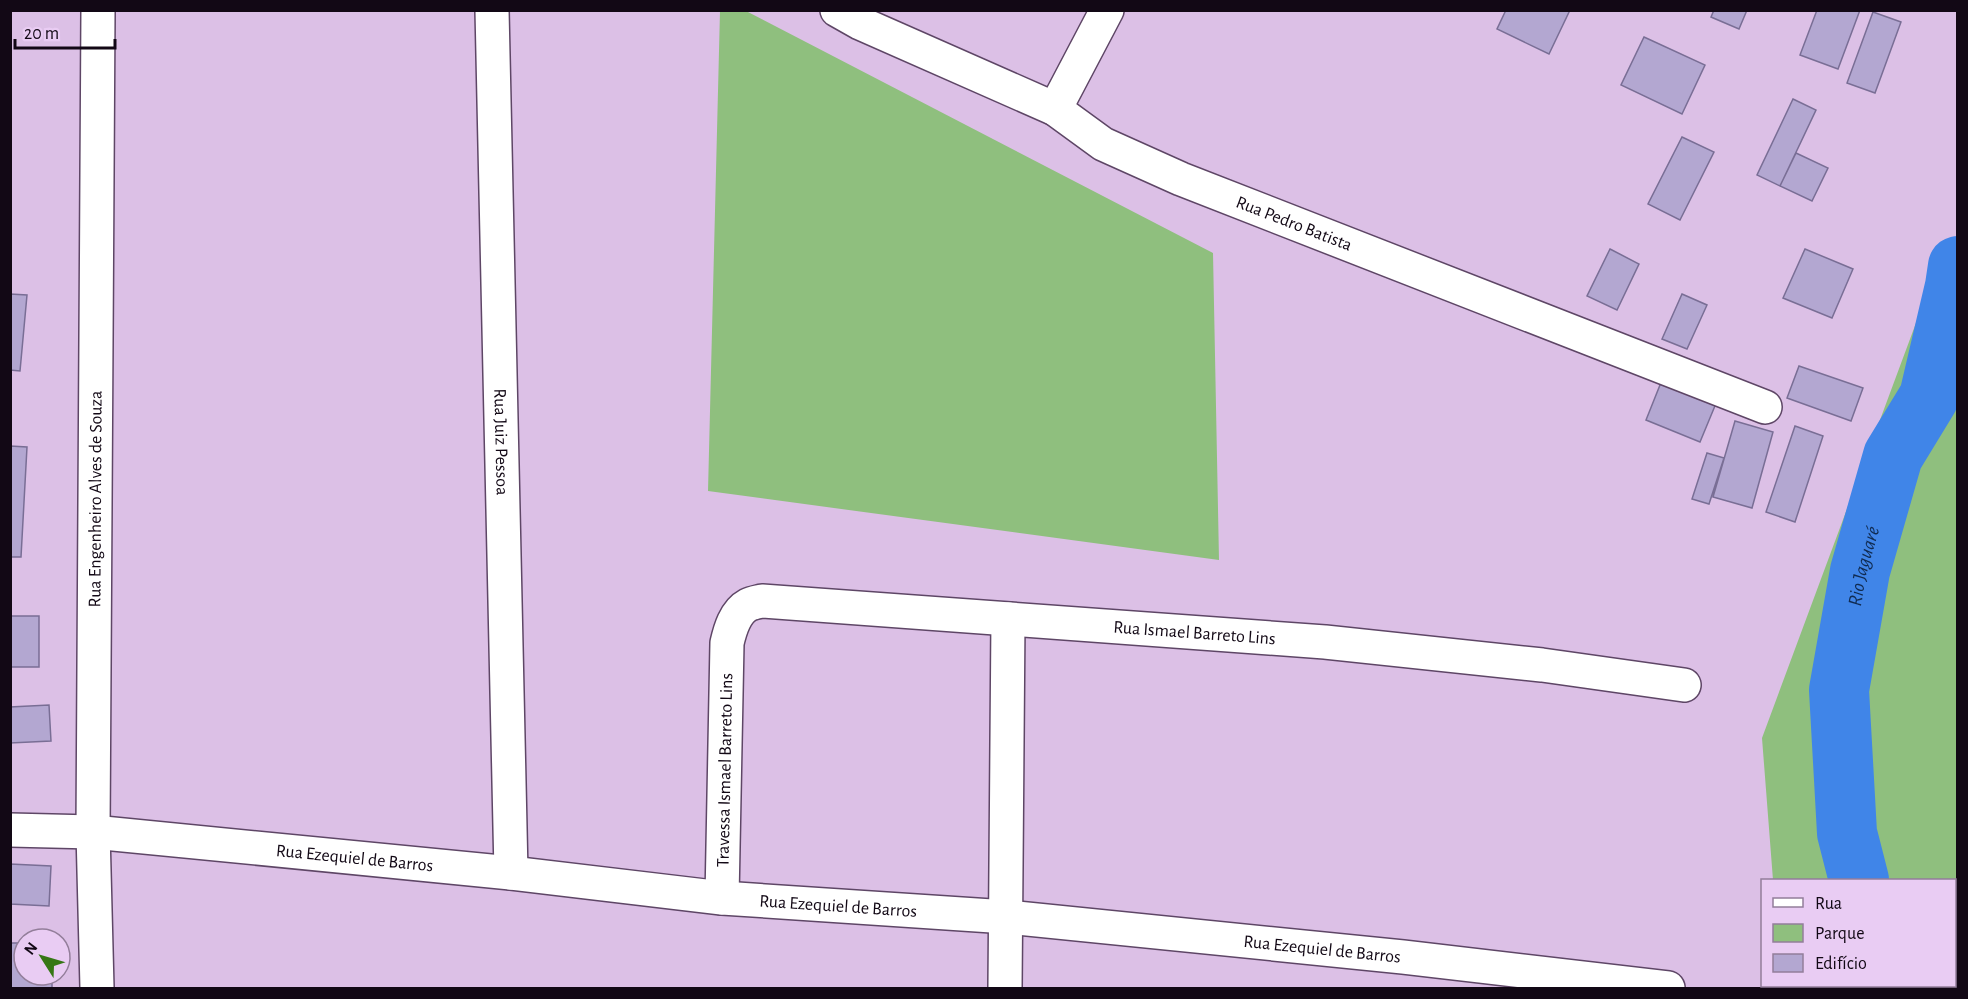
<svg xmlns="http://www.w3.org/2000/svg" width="1968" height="999" font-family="'Alegreya Sans',sans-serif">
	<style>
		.green { fill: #8fbf7e }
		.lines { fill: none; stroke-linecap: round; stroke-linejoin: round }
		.river { stroke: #4085e8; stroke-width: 60 }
		.building { fill: #b3a7d1; stroke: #796e95; stroke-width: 1.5 }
		.minor-casing { stroke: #5e4666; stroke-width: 36 }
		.minor { stroke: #fff; stroke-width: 33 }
		.labels { text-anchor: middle; stroke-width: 6; stroke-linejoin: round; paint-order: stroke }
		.street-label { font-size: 18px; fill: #120815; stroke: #e9ccf3 }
		.water-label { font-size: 20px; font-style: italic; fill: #102b51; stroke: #e9ccf3 }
	</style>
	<rect width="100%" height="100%" fill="#dcc0e6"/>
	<path class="green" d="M720,11H746L1213,253L1219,560L708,491Z
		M1957,267V988H1781V986H1954V880H1773L1762,738L1936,269Z"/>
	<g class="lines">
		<g class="river">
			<path id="s1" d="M1859,880L1847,833L1839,690L1860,571L1893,456L1929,397L1955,286L1958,266"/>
			<path d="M1881,988L1883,986"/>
		</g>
	</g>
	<path class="building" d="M1506,10H1570L1549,54L1497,29Z
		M1714,10H1747L1739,29L1711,17Z
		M1817,10H1860L1838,69L1800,55Z
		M1873,12L1901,22L1875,93L1847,83Z
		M1644,37L1705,65L1682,114L1621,85Z
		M1793,99L1816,110L1780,186L1757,175Z
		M1682,137L1714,152L1680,220L1648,204Z
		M1796,153L1828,168L1812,201L1780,186Z
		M1610,249L1639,264L1617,310L1587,296Z
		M1805,249L1853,269L1832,318L1783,298Z
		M10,294L27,295L20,371L10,370Z
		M1682,294L1707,305L1687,349L1662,339Z
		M1799,366L1863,388L1851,421L1787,398Z
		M1662,380L1717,401L1700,442L1646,420Z
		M1735,421L1773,432L1752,508L1713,497Z
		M1795,426L1823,436L1795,522L1766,512Z
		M10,446L27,447L21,557H10Z
		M1707,453L1724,458L1709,504L1692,499Z
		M10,616H39V667H10Z
		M49,705L51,741L10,743V707Z
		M10,864L51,866L49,906L10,904Z
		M10,943H24V975H52V988H10Z"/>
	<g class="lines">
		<defs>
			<g id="minor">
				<path id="s2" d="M492,10L511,873"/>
				<path id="s3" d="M837,10L860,23L1055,109L1103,144L1181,179L1765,407"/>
				<path d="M1055,109L1107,10"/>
				<path id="s4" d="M10,830L93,832L511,873L722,898L1007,917L1403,957L1668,988"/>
				<path id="s5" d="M722,898L727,643C730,630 735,612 748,605C752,603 758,602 762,601L1325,642L1542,665L1684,685"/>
				<path id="s6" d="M97,988L93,832L98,10"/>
				<path d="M1005,988L1008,619"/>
			</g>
		</defs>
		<use href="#minor" class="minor-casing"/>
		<use href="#minor" class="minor"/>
	</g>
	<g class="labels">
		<g class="street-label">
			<text dy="6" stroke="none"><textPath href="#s3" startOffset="506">Rua Pedro Batista</textPath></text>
			<text dy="6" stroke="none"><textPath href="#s2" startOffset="432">Rua Juiz Pessoa</textPath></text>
			<text dy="6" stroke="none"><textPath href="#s6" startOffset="489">Rua Engenheiro Alves de Souza</textPath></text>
			<text dy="6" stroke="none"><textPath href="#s5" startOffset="748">Rua Ismael Barreto Lins</textPath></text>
			<text dy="6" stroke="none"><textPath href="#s5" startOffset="128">Travessa Ismael Barreto Lins</textPath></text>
			<text dy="6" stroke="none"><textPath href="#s4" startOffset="346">Rua Ezequiel de Barros</textPath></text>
			<text dy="6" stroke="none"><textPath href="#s4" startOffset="832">Rua Ezequiel de Barros</textPath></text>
			<text dy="6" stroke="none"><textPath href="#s4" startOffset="1318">Rua Ezequiel de Barros</textPath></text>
		</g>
		<g class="water-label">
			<text dy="7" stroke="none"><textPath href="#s1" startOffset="318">Rio Jaguaré</textPath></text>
		</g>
	</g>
	<rect width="1968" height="999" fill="none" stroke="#120815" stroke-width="24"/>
	<rect x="1761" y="879" width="195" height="108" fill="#e9ccf3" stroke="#937e9a" stroke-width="1.5"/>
	<rect x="1773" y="898" width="30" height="9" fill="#ffffff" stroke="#937e9a" stroke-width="1.5"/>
	<text x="1815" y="909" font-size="18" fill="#120815">Rua</text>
	<rect x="1773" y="924" width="30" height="18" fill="#8fbf7e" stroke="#937e9a" stroke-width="1.5"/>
	<text x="1815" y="939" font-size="18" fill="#120815">Parque</text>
	<rect x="1773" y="954" width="30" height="18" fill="#b3a7d1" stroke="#937e9a" stroke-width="1.5"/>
	<text x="1815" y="969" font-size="18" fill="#120815">Edifício</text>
	<g transform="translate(42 957) rotate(307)"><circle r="28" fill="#e9ccf3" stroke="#937e9a" stroke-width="1.5"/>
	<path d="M0-4.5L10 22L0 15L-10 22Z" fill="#367715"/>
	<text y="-9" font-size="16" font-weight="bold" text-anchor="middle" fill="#120815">N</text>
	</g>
	<path d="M15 39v9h100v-9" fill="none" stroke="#120815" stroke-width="3"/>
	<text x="24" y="39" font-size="18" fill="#120815" stroke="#e9ccf3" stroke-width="4.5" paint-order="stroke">20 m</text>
</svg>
